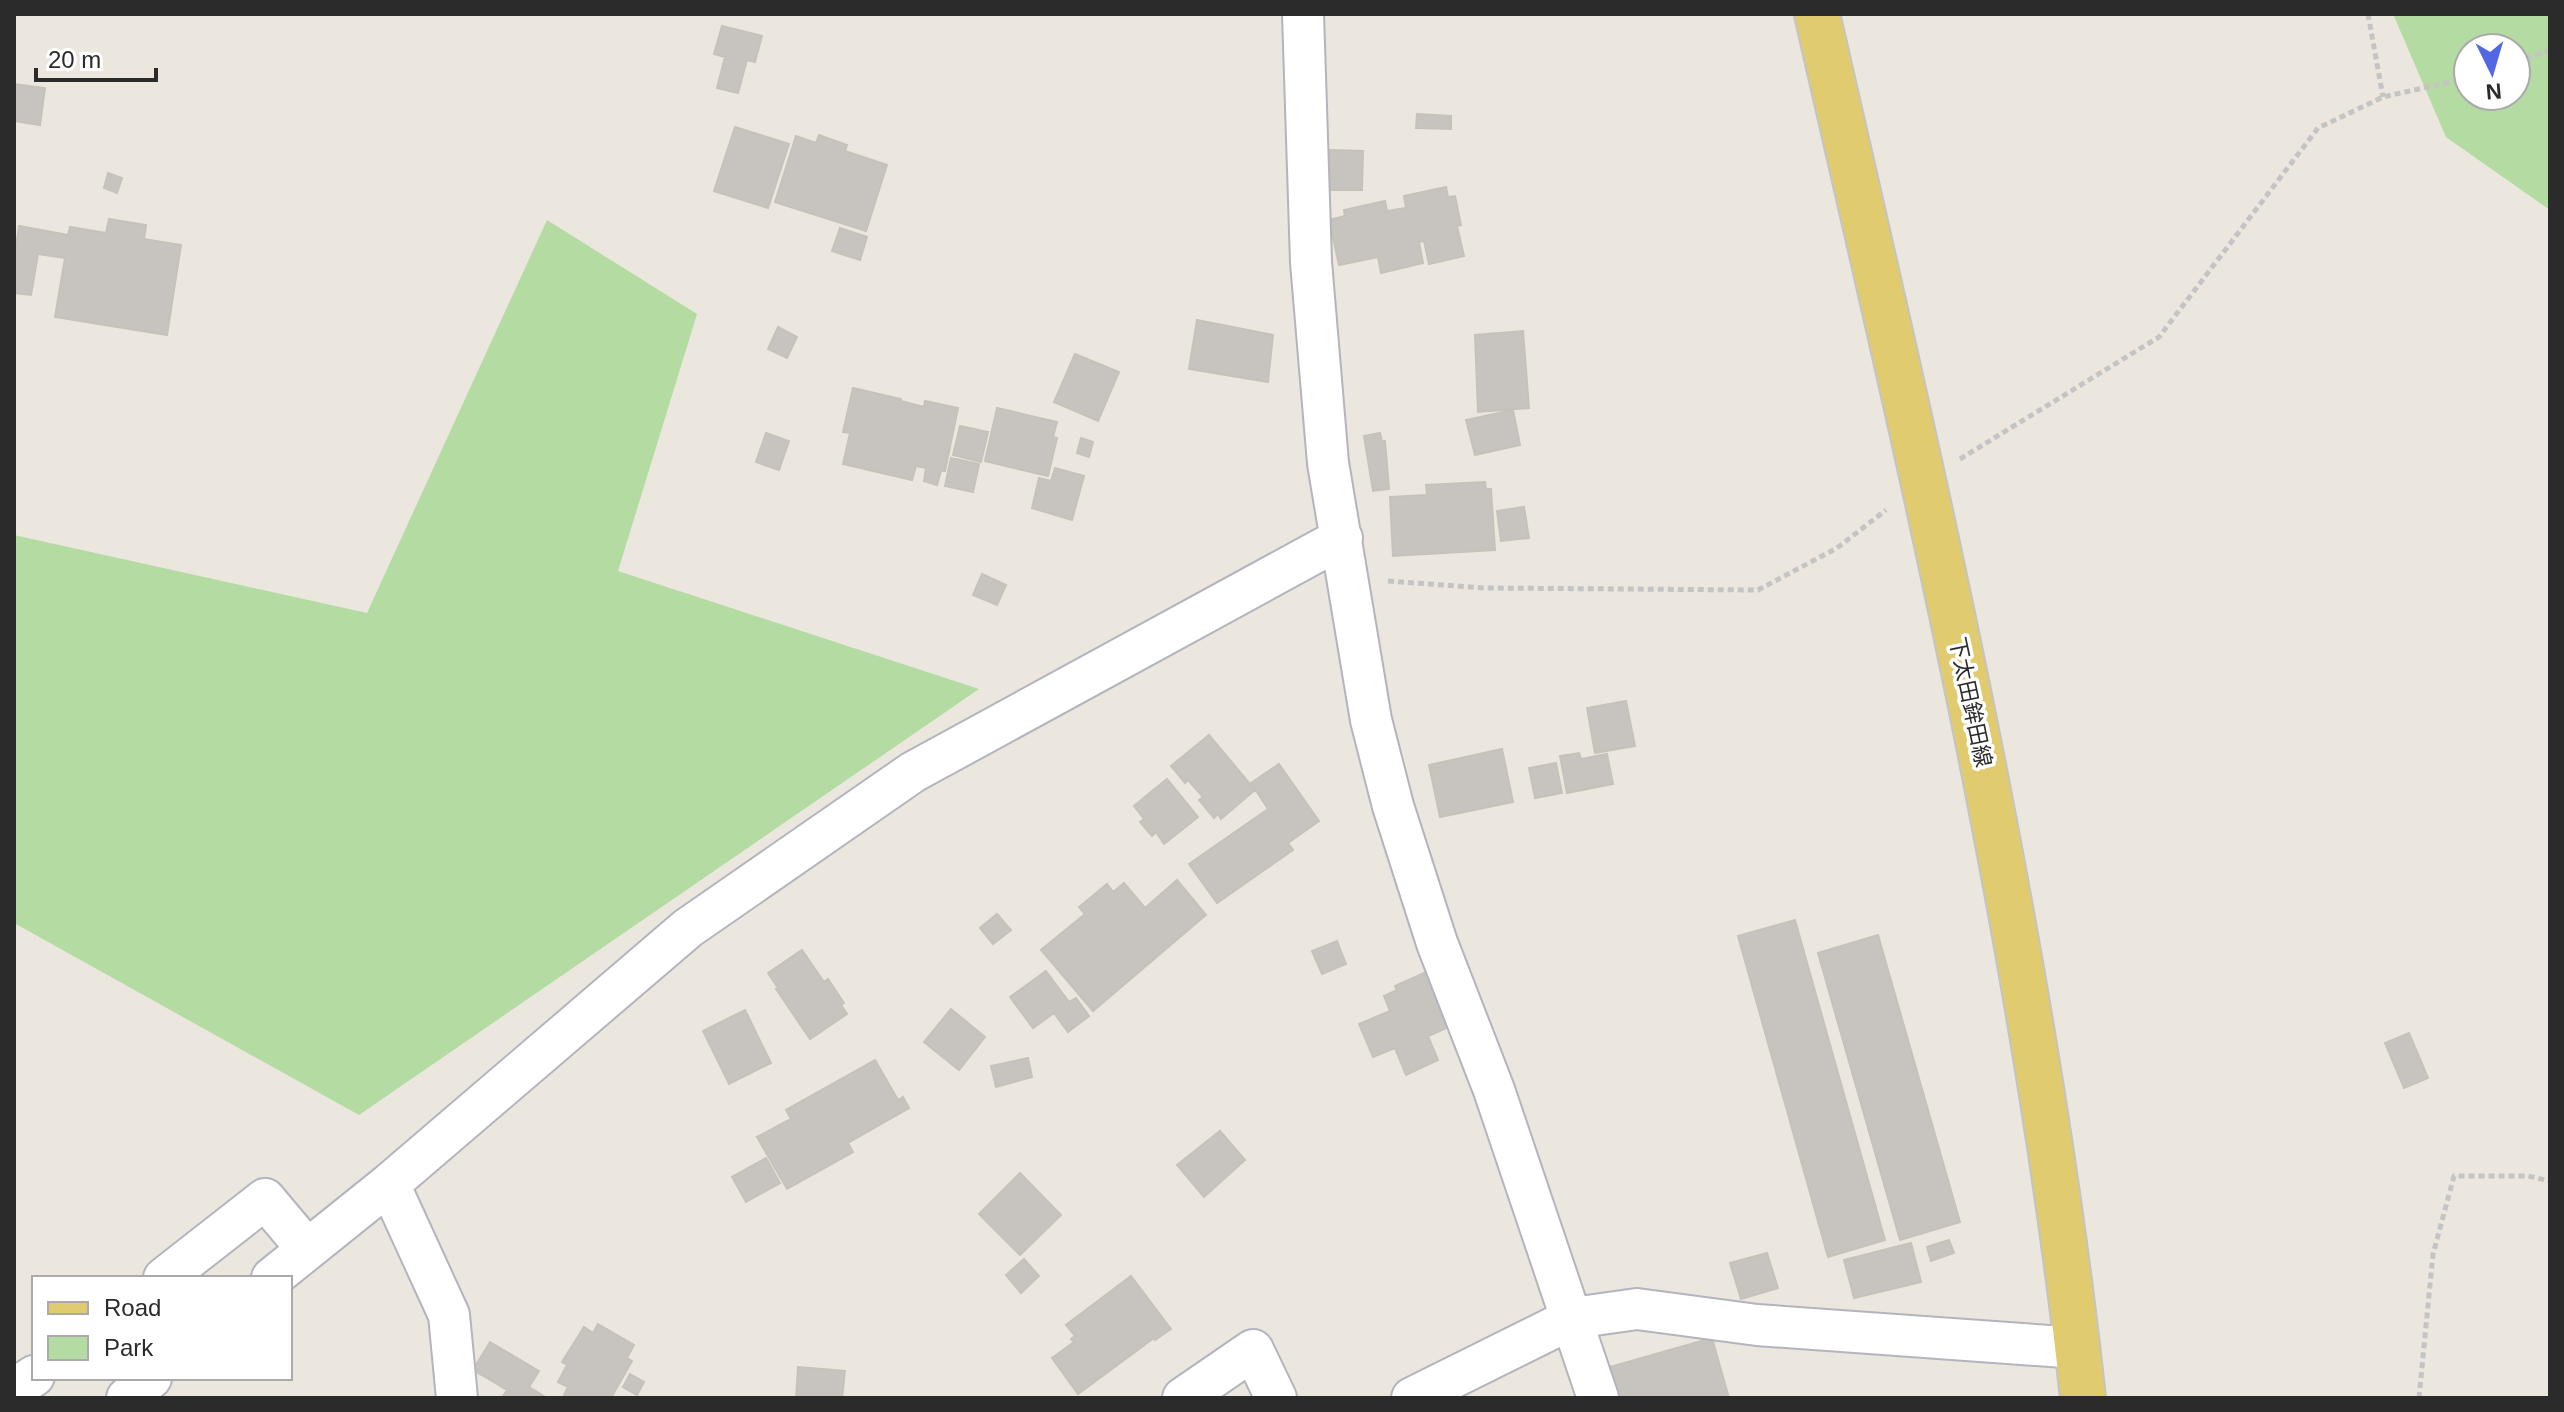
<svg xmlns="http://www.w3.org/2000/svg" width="2564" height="1412" font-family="Helvetica,'Noto Sans JP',sans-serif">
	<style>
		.green { fill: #b3dba2; fill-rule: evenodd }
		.building { fill: #c7c3be; stroke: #c7c2b9; stroke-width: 2 }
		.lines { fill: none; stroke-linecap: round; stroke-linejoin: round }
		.minor-casing { stroke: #b3b4bd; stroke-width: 44 }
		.major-casing { stroke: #c4c4c4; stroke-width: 48 }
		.path { stroke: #c4c4c4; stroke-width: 5; stroke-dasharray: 6 4; stroke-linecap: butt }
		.minor { stroke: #fff; stroke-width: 40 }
		.major { stroke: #e0cb6f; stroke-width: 44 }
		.labels { text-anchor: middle; stroke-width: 7; stroke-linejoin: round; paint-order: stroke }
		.street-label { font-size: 22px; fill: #2b2b2b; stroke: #fff }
	</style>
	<rect width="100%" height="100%" fill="#ebe7df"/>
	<path class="green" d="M2393,14H2550V210L2446,137ZM2468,48H2516V96H2468Z
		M547,220L697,314L618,571L979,689L359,1115L14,923V535L367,613Z"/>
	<path class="building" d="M722,26L762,36L755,62L747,60L738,93L717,88L725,57L714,54Z
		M14,84L45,88L40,125L14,121Z
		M1417,114L1451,116V129L1416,128Z
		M735,127L789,144L768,208L714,191Z
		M819,135L847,145L845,151L887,165L866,231L775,202L796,136L816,143Z
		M1330,150L1363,151L1362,190H1330Z
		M108,173L122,178L117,193L104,188Z
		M1446,187L1448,197L1455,196L1461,225L1457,226L1464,256L1429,264L1424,241L1419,242L1423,263L1381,273L1378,257L1339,265L1329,220L1345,216L1344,210L1385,201L1387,211L1406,208L1404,196Z
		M109,219L146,225L144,239L181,245L167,335L55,317L65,258L38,254L31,295L14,293V259L19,226L68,235L70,227L106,233Z
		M840,228L867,237L860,260L832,251Z
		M1197,320L1273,335L1268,382L1189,369Z
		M778,327L797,337L787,358L768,349Z
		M1523,331L1529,408L1478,412L1475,335Z
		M1075,354L1119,372L1098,421L1054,402Z
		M853,388L901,399V401L924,407L925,401L958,408L945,471H941L937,485L924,481L926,468L916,466L912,480L843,464L850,433L843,432Z
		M997,408L1057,422L1053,437L1057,438L1048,476L985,461Z
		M1513,410L1520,445L1475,455L1466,420Z
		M960,426L988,432L981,462L953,455Z
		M766,433L789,441L779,470L756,462Z
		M1380,433L1382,441H1385L1389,489L1373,491L1364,436Z
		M1081,438L1093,442L1089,457L1077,453Z
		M951,458L979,464L973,492L945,486Z
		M1055,468L1084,476L1072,520L1032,508L1039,478L1051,481Z
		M1485,482L1486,489H1491L1495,550L1393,556L1390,497L1427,495L1426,485Z
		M1524,507L1529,538L1501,541L1497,511Z
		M982,574L1006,585L997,605L973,595Z
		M1626,701L1635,746L1595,753L1587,708Z
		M1209,735L1255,790L1221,819L1218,814L1214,818L1199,800L1203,797L1188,780L1185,783L1171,766Z
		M1502,749L1513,802L1440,817L1429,765Z
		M1579,753L1581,759L1607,754L1613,784L1567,793L1560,756Z
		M1556,763L1562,793L1535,798L1529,768Z
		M1279,764L1319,821L1288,843L1293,850L1217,903L1189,864L1268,809L1251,783Z
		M1167,779L1198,817L1164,844L1156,832L1152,836L1140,822L1144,819L1134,806Z
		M1177,880L1206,915L1093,1011L1041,950L1085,914L1079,907L1107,884L1113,892L1124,883L1145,908Z
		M997,914L1011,930L993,944L980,928Z
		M1795,920L1885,1240L1828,1257L1738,936Z
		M1878,935L1960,1222L1900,1240L1818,953Z
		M1337,941L1346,964L1322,974L1312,951Z
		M802,950L824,982L828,979L844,1003L841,1005L847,1014L810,1039L776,989L778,988L768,973Z
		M1046,971L1069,1002L1076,998L1089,1016L1068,1032L1054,1013L1033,1028L1010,997Z
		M1426,972L1449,1027L1428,1036L1438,1060L1406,1075L1395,1048L1373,1057L1359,1024L1390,1011L1384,996L1397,990L1395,986Z
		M951,1009L985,1037L959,1070L924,1042Z
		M745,1010L771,1063L729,1084L703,1031Z
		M2409,1033L2428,1078L2404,1088L2385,1043Z
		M1028,1058L1032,1077L996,1087L991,1066Z
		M875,1060L898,1100L903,1097L909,1108L848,1143L853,1152L787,1189L757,1137L791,1119L786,1110Z
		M1220,1131L1245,1160L1204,1197L1177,1165Z
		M766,1158L780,1183L746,1202L732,1177Z
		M1020,1173L1061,1215L1020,1255L979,1214Z
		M1949,1240L1954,1253L1931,1261L1927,1247Z
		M1911,1243L1921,1282L1854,1298L1844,1260Z
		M1767,1253L1778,1288L1741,1299L1730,1263Z
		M1024,1259L1039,1276L1021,1293L1006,1275Z
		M1131,1276L1171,1329L1155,1340L1154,1338L1078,1394L1052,1358L1074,1342L1071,1339L1075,1336L1066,1325Z
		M598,1324L634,1345L627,1358L632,1361L611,1398H569L564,1395L568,1387L558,1382L567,1365L562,1362L584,1327L593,1333Z
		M1712,1338L1729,1398H1618L1610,1367Z
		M490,1342L539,1371L529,1387L547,1398H502L507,1390L473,1370Z
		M798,1367L845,1371L842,1398H796Z
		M630,1374L644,1382L637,1395L623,1387Z"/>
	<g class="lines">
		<defs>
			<path id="minor" d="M1303,14L1311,262L1328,463L1371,720L1393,806L1437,943L1494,1090L1598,1398
				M389,1184L449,1315L457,1398
				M164,1278L265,1199L307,1249
				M272,1278L389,1184L688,928L913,772L1342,538
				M14,1389L34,1376
				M127,1398L151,1378
				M1183,1398L1253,1350L1276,1398
				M1412,1398L1573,1318L1637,1309L1757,1325L2078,1348"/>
			<path id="major" d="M1817,14C1922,472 2032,930 2083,1398"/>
		</defs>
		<use href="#minor" class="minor-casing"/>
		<use href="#major" class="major-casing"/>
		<path class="path" d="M2368,14L2383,97
			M2516,62L2550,50
			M1960,459L2159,337L2318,128L2383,97L2468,78
			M1388,581L1484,588L1758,590L1837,548L1886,510
			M2419,1398L2433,1254L2454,1176H2528L2550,1181"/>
		<use href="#minor" class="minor"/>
		<use href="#major" class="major"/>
	</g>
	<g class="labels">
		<g class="street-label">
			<text transform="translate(1971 702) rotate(78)" y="8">下太田鉾田線</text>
		</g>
	</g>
	<rect width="2564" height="1412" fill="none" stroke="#2b2b2b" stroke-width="32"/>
	<rect x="32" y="1276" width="260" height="104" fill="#ffffff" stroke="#aaaaaa" stroke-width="2"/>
	<rect x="48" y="1302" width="40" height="12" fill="#e0cb6f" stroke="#aaaaaa" stroke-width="2"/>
	<text x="104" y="1316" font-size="24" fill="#2b2b2b">Road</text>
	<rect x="48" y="1336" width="40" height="24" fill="#b3dba2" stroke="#aaaaaa" stroke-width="2"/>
	<text x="104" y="1356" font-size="24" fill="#2b2b2b">Park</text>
	<g transform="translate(2492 72) rotate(175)"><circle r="38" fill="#ffffff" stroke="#aaaaaa" stroke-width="2"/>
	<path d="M0-6L14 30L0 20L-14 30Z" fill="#5367e5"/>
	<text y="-12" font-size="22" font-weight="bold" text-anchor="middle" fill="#2b2b2b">N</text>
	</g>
	<path d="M36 68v12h120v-12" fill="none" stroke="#2b2b2b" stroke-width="4"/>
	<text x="48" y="68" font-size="24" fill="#2b2b2b" stroke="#ffffff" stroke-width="6" paint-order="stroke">20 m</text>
</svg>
